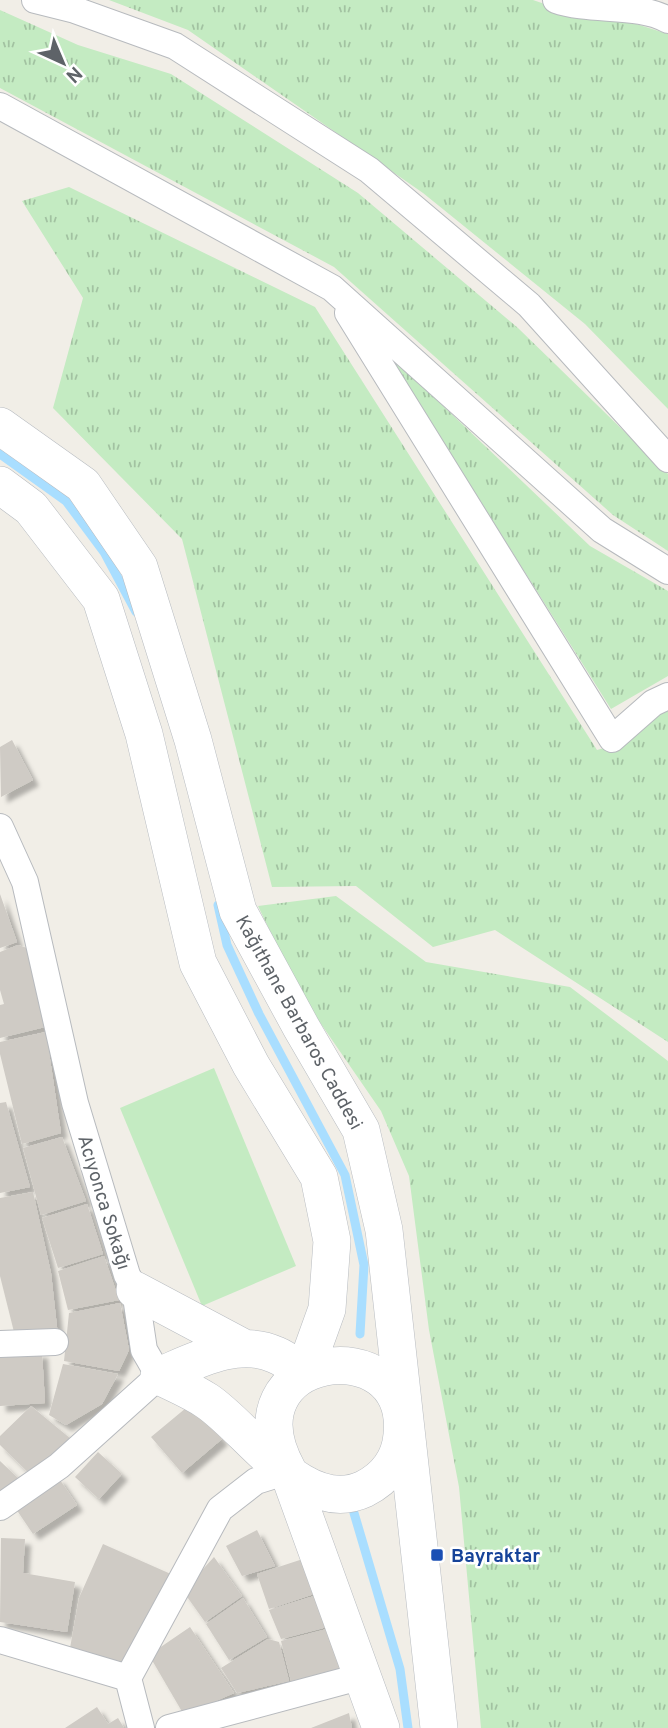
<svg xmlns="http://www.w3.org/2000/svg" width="668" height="1728" font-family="Overpass,sans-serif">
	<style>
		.grass { fill: url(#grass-tufts) }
		.green { fill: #c4ebc2 }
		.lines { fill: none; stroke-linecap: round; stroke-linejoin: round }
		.stream { stroke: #a9deff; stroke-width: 9 }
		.building { fill: #cfcbc5; filter: url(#shadow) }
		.minor-casing { stroke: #b7babe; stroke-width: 28 }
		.secondary-casing { stroke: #b8bcc1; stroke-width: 38 }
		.minor { stroke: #fff; stroke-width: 26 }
		.secondary { stroke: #fff; stroke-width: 37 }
		.transit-dot { fill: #1a4fb4; stroke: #fff; stroke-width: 2.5 }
		.labels { text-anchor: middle; stroke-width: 5; stroke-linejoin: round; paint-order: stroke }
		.street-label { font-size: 19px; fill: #5e6368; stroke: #fff }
		.transit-label { font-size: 19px; font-weight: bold; fill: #164399; stroke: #fff; text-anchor: start }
	</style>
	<defs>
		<pattern id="grass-tufts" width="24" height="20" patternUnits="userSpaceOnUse" patternTransform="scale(1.75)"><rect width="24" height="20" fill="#c4ebc2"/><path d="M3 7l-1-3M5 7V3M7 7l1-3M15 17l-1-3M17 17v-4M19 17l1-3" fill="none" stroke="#a2c2a1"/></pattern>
		<filter id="shadow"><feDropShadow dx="6" dy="6" stdDeviation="2" flood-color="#0004"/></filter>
	</defs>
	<rect width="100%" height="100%" fill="#f1eee7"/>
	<path class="grass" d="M109,0H533L571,13L611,16L668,34V409L585,324L423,193L188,30Z
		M0,10L78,45L171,74L358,193L518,328L668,474V551L613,515L334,267L0,88Z
		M69,187L315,307L597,750L621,743L668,706V1042L495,930L433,947L356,886L272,887L182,539L53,408L83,298L22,201Z
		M397,362L590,546L668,591V676L611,709L394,364Z
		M336,896L426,962L570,987L668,1061V1728H481L459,1487L429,1330L409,1176L381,1111L299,992L258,906Z"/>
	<path class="green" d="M214,1068L296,1266L202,1306L120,1108Z"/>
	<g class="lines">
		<path class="stream" d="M0,454L66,501L104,552L136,612
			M218,905L227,945L259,1014L345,1175L364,1265L360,1334
			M354,1513L400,1669L408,1728"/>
	</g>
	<path class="building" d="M12,740L33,780L1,797L0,747Z
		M0,894L17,942L0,948Z
		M18,945L27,948L45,1027L0,1038V1005L4,1004L0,990V952Z
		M46,1032L61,1133L22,1144L0,1054V1042Z
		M6,1102L30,1187L0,1193V1103Z
		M62,1137L86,1201L41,1215L23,1148Z
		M33,1192L51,1273L58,1336H15L0,1276V1198Z
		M87,1204L103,1254L58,1268L42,1218Z
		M104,1256L119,1300L68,1310L58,1271Z
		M120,1303L129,1350L119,1371L64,1361L69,1313Z
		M42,1352L45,1403L0,1406V1354Z
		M63,1364L118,1374L102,1404L66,1425L49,1415Z
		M192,1403L222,1439L182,1473L151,1437Z
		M31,1406L71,1439L35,1479L0,1445V1436Z
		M98,1452L122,1474L99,1499L75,1477Z
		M0,1461L21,1481L0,1503Z
		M58,1477L77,1505L33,1534L14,1506Z
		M257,1530L275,1566L242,1576L226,1546Z
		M1,1538L25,1539L23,1573L75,1582L67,1632L0,1622Z
		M103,1544L173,1575L126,1667L70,1648L79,1598Z
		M214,1557L242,1596L205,1622L183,1591Z
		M306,1558L317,1593L269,1609L257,1574Z
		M317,1595L327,1627L281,1639L269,1610Z
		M243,1598L267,1637L229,1660L206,1624Z
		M190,1627L234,1693L184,1715L149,1655Z
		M327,1629L343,1667L291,1681L281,1641Z
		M268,1639L279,1642L289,1681L237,1693L221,1668Z
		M97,1707L108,1724L118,1718L124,1728H65Z
		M349,1713L352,1728H311Z"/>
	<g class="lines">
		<defs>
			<path id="minor" d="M35,0L75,10L175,46L369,170L529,305L668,459
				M556,0C590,12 639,3 668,20
				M0,106L332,288L602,530L668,571
				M348,313L612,739L653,703L668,696
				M0,827L25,882L75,1103L127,1275L135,1290L144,1350L159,1376L59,1466L0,1507
				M0,1344L55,1342
				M0,1640L128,1678L141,1728
				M128,1678L220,1509L256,1481L288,1471
				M169,1728L363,1676"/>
			<path id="secondary" d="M0,426L83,485L139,567L193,740L238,911L301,1027L361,1130L384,1230L439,1728
				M0,485L31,508L101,599L144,734L198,963L251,1065L319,1177L332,1241L327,1309L304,1373
				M135,1290L244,1348
				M304,1373C295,1367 286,1359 276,1355C238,1337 195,1361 159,1376C175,1384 192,1391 207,1401C249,1429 304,1517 364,1489C386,1478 400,1459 402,1435C413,1325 222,1352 288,1471L381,1728"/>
		</defs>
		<use href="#minor" class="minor-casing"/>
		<use href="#secondary" class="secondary-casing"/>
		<use href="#minor" class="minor"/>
		<use href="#secondary" class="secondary"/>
	</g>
	<rect class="transit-dot" x="430" y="1548" width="14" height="14" rx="3.5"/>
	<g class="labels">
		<g class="street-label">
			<text transform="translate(300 1022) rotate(61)" y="7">Kağıthane Barbaros Caddesi</text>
			<text transform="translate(105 1202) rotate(73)" y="7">Acıyonca Sokağı</text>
		</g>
		<g class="transit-label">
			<text x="451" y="1562">Bayraktar</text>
		</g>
	</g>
	<g transform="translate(63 63) rotate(136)" stroke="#ffffff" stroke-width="5" paint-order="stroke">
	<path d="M0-5L12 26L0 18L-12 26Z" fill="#5e6368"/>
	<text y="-10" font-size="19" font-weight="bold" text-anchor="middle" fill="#5e6368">N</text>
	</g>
</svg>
